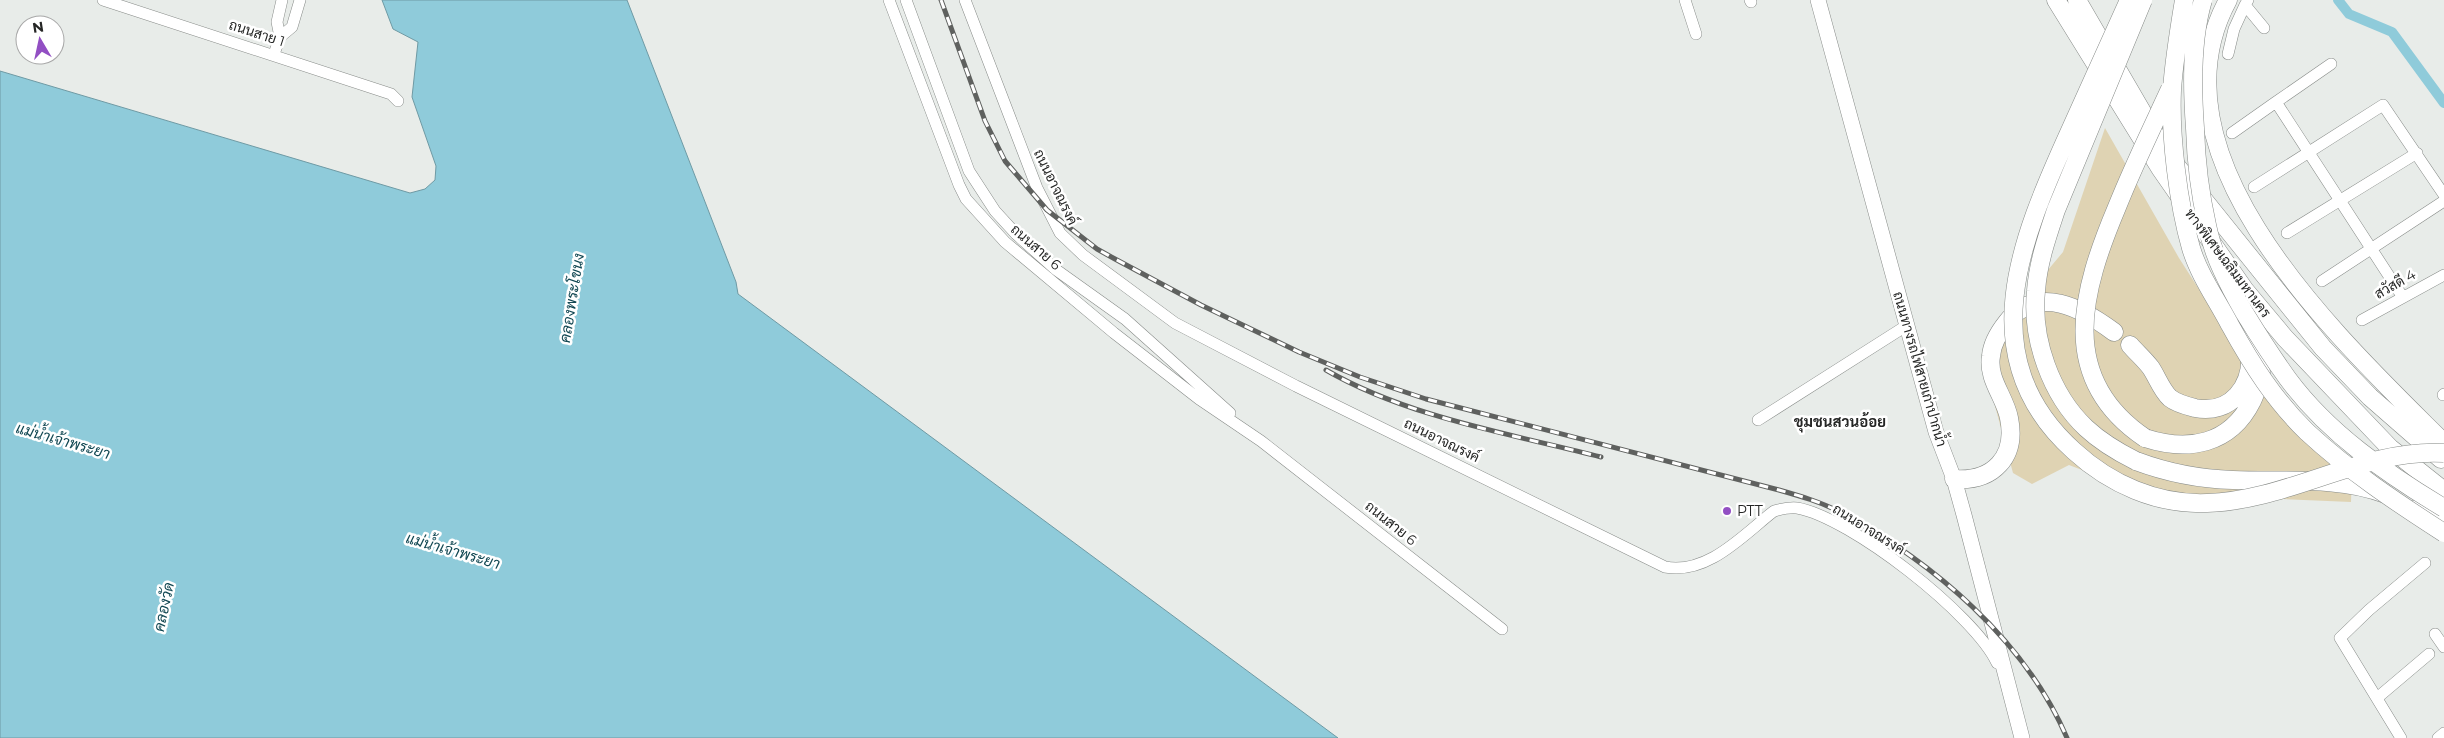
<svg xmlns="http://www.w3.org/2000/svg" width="2444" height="738" font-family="Montserrat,Sarabun,sans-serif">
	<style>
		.green { fill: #dfd3b3 }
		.water { fill: #8fcbda; stroke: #6f9aa4 }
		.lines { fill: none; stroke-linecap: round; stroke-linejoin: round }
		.canal { stroke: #8fcbda; stroke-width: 10 }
		.minor-casing { stroke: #878b88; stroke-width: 12 }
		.major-casing { stroke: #878b88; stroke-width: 16 }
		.highway-casing { stroke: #878b88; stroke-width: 19 }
		.minor { stroke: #fff; stroke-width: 11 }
		.major { stroke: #fff; stroke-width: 15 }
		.highway { stroke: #fff; stroke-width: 18 }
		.rail-casing { stroke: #5f615f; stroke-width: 5 }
		.rail { stroke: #fff; stroke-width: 3; stroke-dasharray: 9; stroke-linecap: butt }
		.highway-bridge-casing { stroke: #878b88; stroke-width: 19; stroke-linecap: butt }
		.highway-bridge { stroke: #fff; stroke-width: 18 }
		.poi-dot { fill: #924fc3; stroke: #fff; stroke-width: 2 }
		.labels { text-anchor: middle; stroke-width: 5; stroke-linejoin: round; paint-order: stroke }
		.street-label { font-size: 14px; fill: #252625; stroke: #fff }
		.poi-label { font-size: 14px; fill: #252625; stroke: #fff; text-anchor: start }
		.water-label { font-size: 15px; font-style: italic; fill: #124853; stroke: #fff }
		.neighbourhood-label { font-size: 15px; font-weight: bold; fill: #252625; stroke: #fff }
	</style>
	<rect width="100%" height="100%" fill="#e8ece9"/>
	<path class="green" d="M2105,128L2179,258L2275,408L2352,471L2351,502L2283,499L2200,512L2149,503L2095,475L2069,465L2032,484L2013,473L1983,361L1997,331L2063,252Z"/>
	<path class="water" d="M382,0H627L736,282L738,294L1338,738H0V71L410,193L425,189L435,180L436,166L412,97L418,42L393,29Z"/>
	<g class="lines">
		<path class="canal" d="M2338,0L2349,14L2392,32L2444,103"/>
		<defs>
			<path id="minor" d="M103,0L391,94L398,101
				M889,0L959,185L966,199L1005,242L1114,333L1199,399L1261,441L1502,629
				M906,0L969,171L995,211L1016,234L1055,269L1125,319L1230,413
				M965,0L1037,188L1060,233L1083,255L1175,323L1296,386L1665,567C1708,575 1743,535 1774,511C1782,509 1789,507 1797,508C1850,517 1975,615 1997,663
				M1685,0L1696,34
				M1750,0L1751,2
				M2248,0L2245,5L2264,28
				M280,37L277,22L282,0
				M274,54L280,37L292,27L300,0
				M2228,54L2234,29L2245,5
				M2331,64L2276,102L2402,296
				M2232,133L2276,102
				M2254,187L2383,105L2444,195
				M2287,233L2417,153
				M2322,281L2444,201
				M2362,320L2444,275
				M2443,395L2444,394
				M1758,420L1906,326
				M2435,634L2444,647
				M2377,698L2429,654
				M2401,738L2340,638L2369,610L2425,563
				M2438,738L2444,733"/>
			<path id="major" d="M1818,0L1936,432L1954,479L1964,515L2022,738"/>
			<path id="highway" d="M2056,0L2160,168L2244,289L2285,338L2390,448L2444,491
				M2077,0L2166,153L2323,348L2370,397L2441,459
				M2228,0C2142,158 2343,342 2444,443
				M2130,345C2137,353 2145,360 2151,368C2157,377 2162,391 2170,398C2176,403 2187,406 2195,408C2231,415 2253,386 2250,352
				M2145,438C2188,452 2230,445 2252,401C2256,392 2261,382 2261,372C2260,345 2232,310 2218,288
				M2136,461C2168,473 2199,479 2233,480C2281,482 2340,476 2385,494
				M1954,479C1993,482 2017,457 2009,418C2005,397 1987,379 1991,356C1992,343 1999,332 2007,322C2038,283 2083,309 2114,332
				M2418,508L2444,522"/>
		</defs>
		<use href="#minor" class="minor-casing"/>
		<use href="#major" class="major-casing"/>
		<use href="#highway" class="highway-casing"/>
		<use href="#minor" class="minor"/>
		<use href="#major" class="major"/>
		<use href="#highway" class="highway"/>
		<defs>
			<path id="rail" d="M941,0L985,121L1005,161L1047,210L1097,249L1115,259L1201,305L1299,352L1360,377L1426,399L1779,490C1800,496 1821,502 1840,512C1933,562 2025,640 2067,738
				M1326,370C1407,417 1511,434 1601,457"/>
		</defs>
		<use href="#rail" class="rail-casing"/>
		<use href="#rail" class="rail"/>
		<defs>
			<path id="highway-bridge" d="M2129,0C2109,44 2089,89 2069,133C2021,239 1970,358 2074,451C2110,484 2157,505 2207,503C2288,501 2364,448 2444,453
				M2184,0C2179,30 2174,60 2172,90C2170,136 2178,203 2191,248C2199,275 2217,300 2230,325C2252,365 2275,401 2307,432C2349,471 2396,502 2444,533
				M2203,0C2191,40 2192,87 2195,128C2196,160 2200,194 2207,225C2213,256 2229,286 2244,312C2258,335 2272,357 2288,379C2328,433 2387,474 2444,508
				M2145,438C2056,378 2082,290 2117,207C2133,167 2152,128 2170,89
				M2136,461C2118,452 2101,442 2086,428C2051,395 2031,339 2036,291C2038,263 2047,237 2056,210L2143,0"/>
		</defs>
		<use href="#highway-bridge" class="highway-bridge-casing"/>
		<use href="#highway-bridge" class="highway-bridge"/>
	</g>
	<circle class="poi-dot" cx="1727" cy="511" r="5"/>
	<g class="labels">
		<g class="street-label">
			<text transform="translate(257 33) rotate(18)" y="5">ถนนสาย 1</text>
			<text transform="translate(1056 187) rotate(64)" y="5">ถนนอาจณรงค์</text>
			<text transform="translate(1036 247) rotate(41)" y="5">ถนนสาย 6</text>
			<text transform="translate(2228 263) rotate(53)" y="5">ทางพิเศษเฉลิมมหานคร</text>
			<text transform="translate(2395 284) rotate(-29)" y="5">สวัสดี 4</text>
			<text transform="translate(1920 369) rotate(74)" y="5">ถนนทางรถไฟสายเก่าปากน้ำ</text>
			<text transform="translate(1442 440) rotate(26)" y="5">ถนนอาจณรงค์</text>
			<text transform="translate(1391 523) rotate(39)" y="5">ถนนสาย 6</text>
			<text transform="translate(1869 529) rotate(32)" y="5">ถนนอาจณรงค์</text>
		</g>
		<g class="poi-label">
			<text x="1737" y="516">PTT</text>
		</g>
		<g class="water-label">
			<text transform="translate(572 298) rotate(-81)" y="5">คลองพระโขนง</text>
			<text transform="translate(63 441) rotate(16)" y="5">แม่น้ำเจ้าพระยา</text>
			<text transform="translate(453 551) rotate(16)" y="5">แม่น้ำเจ้าพระยา</text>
			<text transform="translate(164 607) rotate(-78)" y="5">คลองวัด</text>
		</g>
		<g class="neighbourhood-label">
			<text x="1840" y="427">ชุมชนสวนอ้อย</text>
		</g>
	</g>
	<g transform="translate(40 40) rotate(351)"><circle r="24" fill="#ffffff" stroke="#a8a8a8"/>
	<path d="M0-4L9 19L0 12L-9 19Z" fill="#924fc3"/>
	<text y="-8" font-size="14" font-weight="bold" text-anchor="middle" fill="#252625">N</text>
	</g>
</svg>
